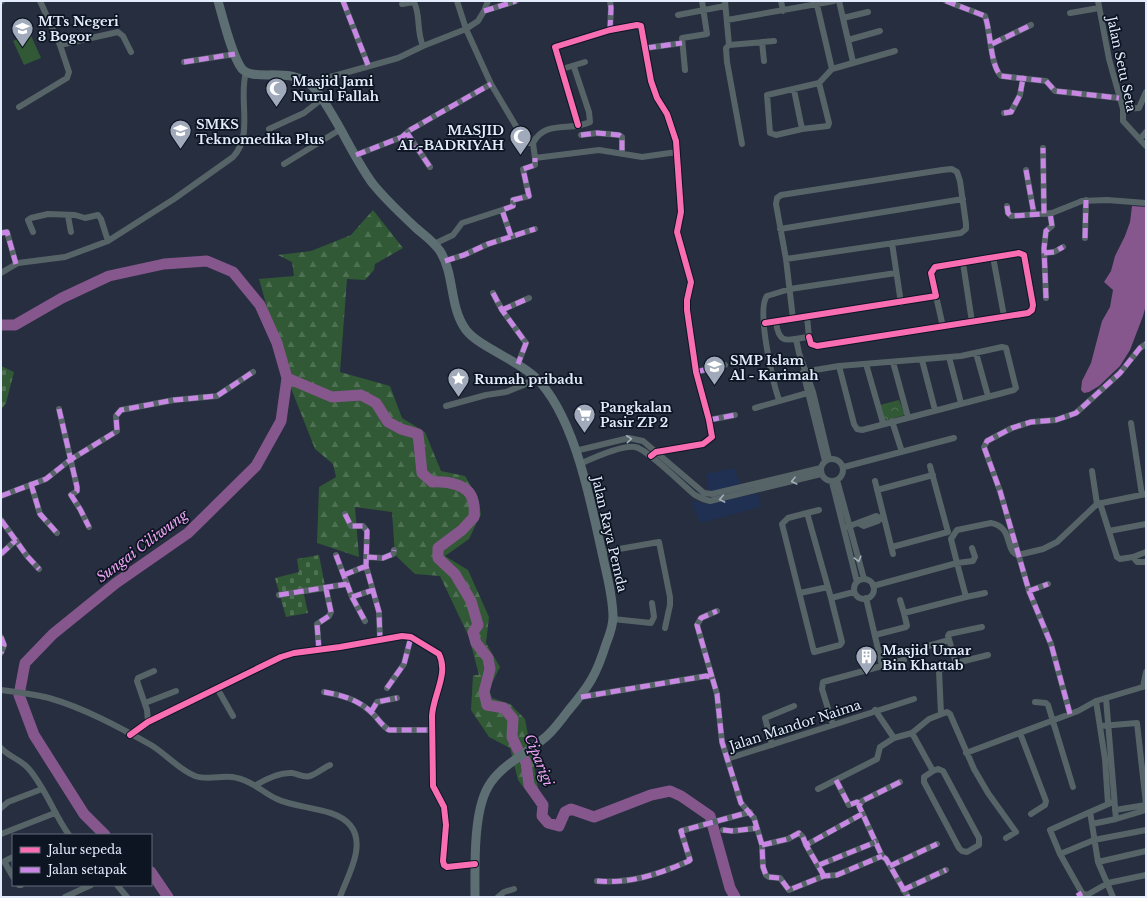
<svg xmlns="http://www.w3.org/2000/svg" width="1147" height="898" font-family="'Libre Baskerville',serif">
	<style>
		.built { fill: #1f3052 }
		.forest { fill: url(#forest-firs) }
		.cemetery { fill: url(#cemetery-stones) }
		.park { fill: url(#park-crowns) }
		.pitch { fill: #315935 }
		.water { fill: #86578c }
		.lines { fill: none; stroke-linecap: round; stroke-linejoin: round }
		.river { stroke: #86578c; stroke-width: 11 }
		.street { stroke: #566467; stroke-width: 6 }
		.secondary { stroke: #5e6f73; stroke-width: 9 }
		.quiet { stroke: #c787e3; stroke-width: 5; stroke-dasharray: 10 5; stroke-linecap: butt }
		.cycleway-casing { stroke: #0d1422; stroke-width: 8 }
		.cycleway { stroke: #f96db3; stroke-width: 6 }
		.oneway { stroke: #a4afba }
		.labels { text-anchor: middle; stroke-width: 3.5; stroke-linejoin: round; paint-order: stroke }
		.poi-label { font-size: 13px; font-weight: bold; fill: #e3ecfd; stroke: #0d1422; text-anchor: start }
		.street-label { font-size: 13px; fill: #e3ecfd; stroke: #0d1422 }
		.water-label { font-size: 14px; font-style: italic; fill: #eea4f4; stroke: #0d1422 }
	</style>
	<defs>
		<pattern id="forest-firs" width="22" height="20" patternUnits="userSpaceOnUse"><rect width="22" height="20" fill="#315935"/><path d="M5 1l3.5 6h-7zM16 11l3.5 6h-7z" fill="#4f7153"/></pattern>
		<pattern id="cemetery-stones" width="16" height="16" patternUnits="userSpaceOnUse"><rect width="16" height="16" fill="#315935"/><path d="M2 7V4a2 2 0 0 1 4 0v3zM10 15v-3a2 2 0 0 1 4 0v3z" fill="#4f7153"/></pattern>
		<pattern id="park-crowns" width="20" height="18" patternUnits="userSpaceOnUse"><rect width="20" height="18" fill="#315935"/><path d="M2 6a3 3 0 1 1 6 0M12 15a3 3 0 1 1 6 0" fill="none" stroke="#4f7153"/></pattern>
	</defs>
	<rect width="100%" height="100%" fill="#262e40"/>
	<path class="built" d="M734,468L741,487L709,492L706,474Z
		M758,493L760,507L700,523L691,501L709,504Z"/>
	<path class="forest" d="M373,210L403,248L375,264L374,270L365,280L347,279L340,372L390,386L402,418L425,432L441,471L465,476L478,498L481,514L469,539L445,556L468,570L489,617L486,643L500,667L489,689L492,698L510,704L525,719L543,813L518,780L510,748L489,737L471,710L473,675H479L469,637L440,576L415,574L395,555L392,512L355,507L359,557L317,543L319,487L336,477L333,464L315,449L287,378L259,279L294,276L292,262L278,255L311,251L351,235Z"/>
	<path class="cemetery" d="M1,366L14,372L6,403L1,410Z
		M319,555L326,591L304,594L308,613L286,617L275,578L299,572L297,559Z"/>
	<path class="park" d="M899,400L905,415L884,421L880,405Z"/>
	<path class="pitch" d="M30,33L41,58L24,65L13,41Z"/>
	<path class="water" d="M1132,206L1146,207V305L1143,316L1130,350L1120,366L1099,386L1089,392L1084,393L1081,390L1082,381L1091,363L1102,321L1110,307L1113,290L1104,282L1111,271L1115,256L1125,236L1130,222Z"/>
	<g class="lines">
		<path class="river" d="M1,325H15L62,298L109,276L164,264L207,261L233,272L260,305L277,343L287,378L281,421L256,466L188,533L116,583L53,634L25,663L19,695L34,735L84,814L105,835
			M287,378L332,397L361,395L376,403L388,422L401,429L418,434L422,473L432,482C446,481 470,484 473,501C475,506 474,512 474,517L462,530L438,548V558L455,574L471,601L478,625L473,632L476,643L488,658L490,669L484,692L487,705L504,708L513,719L512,737L518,750L526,762L529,785L543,805L542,816L548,823L559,826L565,812L571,809L594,817L651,795L670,791L681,796L710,816L730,888L735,897
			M151,872L168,897"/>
		<path class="street" d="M343,1L368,65
			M457,1L466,29L491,84L526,143H533
			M725,1L729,45L726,48L727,62L742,144
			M781,1L783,11
			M839,1L853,62
			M946,1L985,16C991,32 990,65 1001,76L1046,81L1055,91L1119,98
			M1098,1L1109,59L1123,109V121L1146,146
			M1,2L2,1
			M402,4L414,2C421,16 416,30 423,46
			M817,5L832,69
			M484,11L516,1
			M1070,13L1099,8
			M678,15L725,6
			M843,18L868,12
			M727,20L834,1
			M610,30L611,8L610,1
			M848,40L880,31
			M762,42L764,61
			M992,44L1031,25
			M60,45L118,32L123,36L131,52
			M729,45L774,41
			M646,48L682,43
			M184,62L235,54
			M574,67L589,112L590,122C571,132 545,119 533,143L535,158L599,150L642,157L677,152
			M562,69L585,62
			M685,70L682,38L707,34L702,1
			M309,83L398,58L423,46L466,29L478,21L484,11L488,1
			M819,83L767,95L770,133L776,135L802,129L828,126L829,123L819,83L832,69L895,51
			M794,90L802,129
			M19,107L67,78L69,72L60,45L40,1
			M1123,109L1139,108L1146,92
			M1004,113L1011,112L1020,95L1023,78
			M578,125L555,47L610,30L637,25L641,26L651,81L657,98L667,114L676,141L681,212L677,232L691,282L687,300V310L696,372L709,420L712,437L703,444L656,452L651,456
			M269,129L304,113L322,99
			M407,133L430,167
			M581,135L597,133L619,135L622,137V153
			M1140,139L1146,132
			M1043,148L1044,214
			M356,155L402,137L410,130L491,84
			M284,164L341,129
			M1026,170L1034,214
			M1007,206L1008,213L1011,216L1052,213L1082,201L1107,200L1146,203
			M68,216L71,232
			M780,229L963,199
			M33,232L28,220L31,218L48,214L75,215L85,218L98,215L101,219L108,241
			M1,233L7,232L16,264
			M511,236L502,210L513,206V200L529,196L523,169L535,165V158
			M1085,238L1086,200
			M892,243L901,303
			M434,244L453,235L462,223L502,210
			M1044,253L1054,252L1063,247
			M993,257L1004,316
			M786,259L961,233L966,229V224L960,181L957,172L952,169L942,170L781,195L777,198L776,204L786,259L793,319
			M445,261L464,255L488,244L535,229
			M963,263L972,322
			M1,273L18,263L65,257L108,241L174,199L233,157C254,135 238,99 246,72
			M493,293L502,310L526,343L518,364
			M936,296L943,327
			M1046,298L1044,248L1046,231L1052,226L1050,213
			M502,310L529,298
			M776,322C779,347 789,339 809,337L807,317
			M765,323L936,296L931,273L935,267L1019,253L1024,255L1033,305L1032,310L1028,313L817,346L811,344L809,337
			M796,339L799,353L813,392L829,459
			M976,353L988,396
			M949,357L961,403
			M922,360L935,410
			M893,362L908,417
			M866,364L883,423
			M696,372L725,365
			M803,372L839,366L854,424L857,429L862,430L1014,390L1016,388L1006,348L1002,347L961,356L839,366
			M804,376L825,461
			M779,400C773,383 756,309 767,296L790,289L896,273
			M446,406L486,395L506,392L526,384L534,376
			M755,408L811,392
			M59,409L77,487V491L71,495L80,509L89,527
			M709,420L735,415
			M892,421L902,452
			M1131,423L1142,495
			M575,451L629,438L643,441L704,493L712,494L821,468
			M821 470a11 11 0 1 1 22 0a11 11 0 1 1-22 0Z
			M580,464C593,458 621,445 635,447C646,448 684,486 695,495L703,499L710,501L821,474
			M844,467L954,438
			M1092,471L1097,504
			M837,480L864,579
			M875,481L893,554
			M832,482L857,582
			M31,484L40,514L57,533
			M877,490L933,475
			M1,496L46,479L70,460L117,431L116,416L121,410L174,400L217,396L253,372
			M1100,503L1117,557L1120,559L1133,557L1137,562H1146
			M807,513L819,510
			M345,514L351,526H363L367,531L366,566L379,612L380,639
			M1,520L27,556L39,569
			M858,523L864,526L878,521L882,517
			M847,527L876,516L880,518
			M1109,531L1146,524
			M892,547L948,532L930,466
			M602,552L659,542L670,597V605L665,628
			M1,554L16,540
			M336,555L352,597L365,621
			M367,557L383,558L393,554L394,550
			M1133,557L1146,552
			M344,575L366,566
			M854 589a10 10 0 1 1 20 0a10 10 0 1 1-20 0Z
			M873,586L957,563L951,539L957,530L991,523C1014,527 1004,551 1018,555L1043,549L1057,542L1097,504L1146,494
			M1029,591L1048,584
			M800,593L828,587
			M279,595L347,584
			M352,597L373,590
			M966,597L985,593
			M831,598L842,642L840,645L814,652L782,524L788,518L807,513L831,598L854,592
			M900,600L904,613
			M613,619L651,623L654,617L652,603
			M875,635L906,627L907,626L904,613L966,597L957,563L973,561L975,557L972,548
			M1,637L4,645L1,653
			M928,646L949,640
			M319,650L317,624L329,616L331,612L326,589
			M956,663L988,655
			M882,666L904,660
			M712,677L697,625L701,618L717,611
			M1143,687L1146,672
			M217,688L233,716
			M387,688L404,664L411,637
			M1,690C17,692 33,694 49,698C84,708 119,727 151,745C166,754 178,769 195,776C209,781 224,774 237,778C253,781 263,793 277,799C297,809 335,807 350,825C367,845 347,877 340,897
			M324,692C341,695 357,699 371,712C377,717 381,725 389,730H433
			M581,697L706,676L712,677L717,694L722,742L741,803L754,818L762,845L763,867L766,875L769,877L780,878L789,890L824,876L837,875L882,856
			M1106,698L1116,819L1092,824L1090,812L1113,802
			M1096,701L1105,759L1108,804
			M1035,702L1046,703L1048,705L1073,787
			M145,703L176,691
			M875,710L894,738L912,733L929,719L947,712L950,714L974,769L988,793L1016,832L1006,838
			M371,712L377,702L397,698
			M941,714L939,670L956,663L948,636L949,634L982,627
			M1070,714L1051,644L1029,591L1000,491L984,447L987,441L1012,428L1031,422L1056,420L1076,413L1120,373L1140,348L1146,344
			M148,722L147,710L137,681L138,678L154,671
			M833,725L822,689L823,682L882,666L866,598
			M1101,726L1137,723L1146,804
			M912,733L933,771L938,769L943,771L979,838V845L967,852L962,851L959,848L924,782V777L933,771
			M1020,733L1046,801L1045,805L1031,814
			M130,735L148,722L281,657L294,653L340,647L402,636L411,637L439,654C449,674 433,695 432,716L433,786L444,807L446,825L443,861L444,865L447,867L475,864
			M772,745L765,718L794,706
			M1,748C9,757 20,759 28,768C45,787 54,814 69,835
			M966,753L1078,711L1096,701L1146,686
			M727,759L914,699
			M836,780L849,805L857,802L859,803
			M900,782L862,801L859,806L882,856L886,859L908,897
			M256,785C266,779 279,772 292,773C299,774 303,778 310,776C317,774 323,768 330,765
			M818,789L877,759L880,747L894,738
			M1,808L8,802L42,789
			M1115,810L1146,805
			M1090,812L1050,830L1060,854L1082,893L1087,895L1108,883L1146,875
			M1116,819L1146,810
			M1092,824L1098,862L1113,897
			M723,830L733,831L757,828
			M1,834L55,813
			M762,845L788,839L799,833L803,837L806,845
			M1060,854L1094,840L1146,830
			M13,857L5,861V863L13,877
			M1098,862L1146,851
			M819,865L876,842
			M890,866L937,844
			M824,876L806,845L862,814
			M597,881C630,884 659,874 689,861L690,860L681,831L750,812
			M19,885H21
			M117,885L127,897
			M903,890L946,870
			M65,897L91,885
			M498,897L504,892L514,889"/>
		<path class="secondary" d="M218,1C223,18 232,56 242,69C255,83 294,64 315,89C338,118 351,154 373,184C386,200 401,214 416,228C424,235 434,242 440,251C455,275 449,307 466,330C478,346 517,360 535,377C575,415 591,504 603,557C607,576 613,597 613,617C613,627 609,636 606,644C596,676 589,686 568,711C560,721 553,732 542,740C524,755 500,766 488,787C473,813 475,867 475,897"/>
		<path class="quiet" d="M343,1L368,65
			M946,1L985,16C991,32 990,65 1001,76L1046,81L1055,91L1119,98
			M484,11L516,1
			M610,30L611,8L610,1
			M992,44L1031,25
			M646,48L682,43
			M184,62L235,54
			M1004,113L1011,112L1020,95L1023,78
			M407,133L430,167
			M581,135L597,133L619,135L622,137V153
			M356,155L402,137L410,130L491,84
			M1026,170L1034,214
			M1007,206L1008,213L1011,216L1044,214L1043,148
			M1,233L7,232L16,264
			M511,236L502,210L513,206V200L529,196L523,169L535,165V158
			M1085,238L1086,200
			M1044,253L1054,252L1063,247
			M445,261L464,255L488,244L535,229
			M493,293L502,310L526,343L518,364
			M1046,298L1044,248L1046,231L1052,226L1050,213
			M502,310L529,298
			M696,372L725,365
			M59,409L77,487V491L71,495L80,509L89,527
			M709,420L735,415
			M31,484L40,514L57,533
			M1,496L46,479L70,460L117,431L116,416L121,410L174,400L217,396L253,372
			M345,514L351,526H363L367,531L366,566L379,612L380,639
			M1,520L27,556L39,569
			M1,554L16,540
			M336,555L352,597L365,621
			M367,557L383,558L393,554L394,550
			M344,575L366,566
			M1029,591L1048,584
			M279,595L347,584
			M352,597L373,590
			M1,637L4,645L1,653
			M319,650L317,624L329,616L331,612L326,589
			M712,677L697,625L701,618L717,611
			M387,688L404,664L411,637
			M324,692C341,695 357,699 371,712C377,717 381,725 389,730H433
			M581,697L706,676L712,677L717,694L722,742L741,803L754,818L762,845L763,867L766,875L769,877L780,878L789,890L824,876L837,875L882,856
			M371,712L377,702L397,698
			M1070,714L1051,644L1029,591L1000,491L984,447L987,441L1012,428L1031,422L1056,420L1076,413L1120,373L1140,348L1146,344
			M836,780L849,805L857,802L859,803
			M900,782L862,801L859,806L882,856L886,859L908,897
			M723,830L733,831L757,828
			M762,845L788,839L799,833L803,837L806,845
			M819,865L876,842
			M890,866L937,844
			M824,876L806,845L862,814
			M597,881C630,884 659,874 689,861L690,860L681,831L750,812
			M903,890L946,870
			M1077,896L1082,893"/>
		<defs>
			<path id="cycleway" d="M578,125L555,47L610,30L637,25L641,26L651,81L657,98L667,114L676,141L681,212L677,232L691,282L687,300V310L696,372L709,420L712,437L703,444L656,452L651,456
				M765,323L936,296L931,273L935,267L1019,253L1024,255L1033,305L1032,310L1028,313L817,346L811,344L809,337
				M130,735L148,722L281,657L294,653L340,647L402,636L411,637L439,654C449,674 433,695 432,716L433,786L444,807L446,825L443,861L444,865L447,867L475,864"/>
		</defs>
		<use href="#cycleway" class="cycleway-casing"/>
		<use href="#cycleway" class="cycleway"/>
	</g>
	<defs><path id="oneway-chevron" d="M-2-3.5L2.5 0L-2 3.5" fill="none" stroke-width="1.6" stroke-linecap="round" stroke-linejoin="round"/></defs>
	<g class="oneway">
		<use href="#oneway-chevron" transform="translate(629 439) rotate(-6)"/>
		<use href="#oneway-chevron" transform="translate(794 481) rotate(166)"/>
		<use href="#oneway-chevron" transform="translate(722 499) rotate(169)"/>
		<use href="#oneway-chevron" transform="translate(858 559) rotate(75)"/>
	</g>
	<defs>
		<symbol id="school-pin" viewBox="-11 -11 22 30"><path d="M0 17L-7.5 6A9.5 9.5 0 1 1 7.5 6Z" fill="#a1aabb" stroke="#0d1422"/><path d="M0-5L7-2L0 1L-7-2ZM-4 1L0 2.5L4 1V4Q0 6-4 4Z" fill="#fff"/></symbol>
		<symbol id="mosque-pin" viewBox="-11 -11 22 30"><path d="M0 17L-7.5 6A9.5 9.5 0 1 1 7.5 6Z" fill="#a1aabb" stroke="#0d1422"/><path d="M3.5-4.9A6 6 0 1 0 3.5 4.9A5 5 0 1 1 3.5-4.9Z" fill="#fff"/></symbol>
		<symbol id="sight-pin" viewBox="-11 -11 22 30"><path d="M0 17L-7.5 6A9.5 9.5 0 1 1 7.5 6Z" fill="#a1aabb" stroke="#0d1422"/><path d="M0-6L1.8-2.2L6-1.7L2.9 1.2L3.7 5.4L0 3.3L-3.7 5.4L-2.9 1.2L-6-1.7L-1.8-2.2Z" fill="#fff"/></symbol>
		<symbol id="supermarket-pin" viewBox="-11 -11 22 30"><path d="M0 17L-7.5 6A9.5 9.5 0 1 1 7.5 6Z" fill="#a1aabb" stroke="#0d1422"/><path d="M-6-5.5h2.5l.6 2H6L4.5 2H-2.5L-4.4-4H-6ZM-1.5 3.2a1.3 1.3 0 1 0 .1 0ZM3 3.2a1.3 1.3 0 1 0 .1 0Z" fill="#fff"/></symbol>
		<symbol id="building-pin" viewBox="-11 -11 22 30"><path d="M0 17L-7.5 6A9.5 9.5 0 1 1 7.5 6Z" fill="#a1aabb" stroke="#0d1422"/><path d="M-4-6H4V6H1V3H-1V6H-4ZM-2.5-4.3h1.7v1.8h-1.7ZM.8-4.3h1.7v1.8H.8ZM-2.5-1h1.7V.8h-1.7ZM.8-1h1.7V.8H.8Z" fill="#fff"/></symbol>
	</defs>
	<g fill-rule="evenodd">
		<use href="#school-pin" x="10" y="16" width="25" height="34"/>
		<use href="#mosque-pin" x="264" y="76" width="25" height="34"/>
		<use href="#school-pin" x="168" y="118" width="25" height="34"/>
		<use href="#mosque-pin" x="508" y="124" width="25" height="34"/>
		<use href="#school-pin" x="702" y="354" width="25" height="34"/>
		<use href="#sight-pin" x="446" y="366" width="25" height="34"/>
		<use href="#supermarket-pin" x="572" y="402" width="25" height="34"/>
		<use href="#building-pin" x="854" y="644" width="25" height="34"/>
	</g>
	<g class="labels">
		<g class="poi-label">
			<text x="38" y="26">MTs Negeri<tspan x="38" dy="15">3 Bogor</tspan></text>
			<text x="292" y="86">Masjid Jami<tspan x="292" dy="15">Nurul Fallah</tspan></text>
			<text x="196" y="129">SMKS<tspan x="196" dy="15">Teknomedika Plus</tspan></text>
			<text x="504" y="135" text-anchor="end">MASJID<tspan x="504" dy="15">AL-BADRIYAH</tspan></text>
			<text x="730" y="365">SMP Islam<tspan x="730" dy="15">Al - Karimah</tspan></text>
			<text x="474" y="384">Rumah pribadu</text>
			<text x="600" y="412">Pangkalan<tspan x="600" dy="15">Pasir ZP 2</tspan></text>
			<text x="882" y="655">Masjid Umar<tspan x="882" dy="15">Bin Khattab</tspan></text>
		</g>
		<g class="street-label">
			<text transform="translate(1122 64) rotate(78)" y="5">Jalan Setu Seta</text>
			<text transform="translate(610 534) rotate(77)" y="5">Jalan Raya Pemda</text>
			<text transform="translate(795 725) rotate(-18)" y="5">Jalan Mandor Naima</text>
		</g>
		<g class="water-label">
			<text transform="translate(142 546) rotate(-37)" y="5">Sungai Ciliwung</text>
			<text transform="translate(539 760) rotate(68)" y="5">Ciparigi</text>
		</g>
	</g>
	<rect width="1147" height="898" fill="none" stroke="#e3ecfd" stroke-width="4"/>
	<rect x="12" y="834" width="140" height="52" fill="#0d1422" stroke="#636a7a"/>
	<rect x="20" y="847" width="20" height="6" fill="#f96db3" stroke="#636a7a"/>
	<text x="48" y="854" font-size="12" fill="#e3ecfd">Jalur sepeda</text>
	<rect x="20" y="867" width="20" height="6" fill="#c787e3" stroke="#636a7a"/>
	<text x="48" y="874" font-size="12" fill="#e3ecfd">Jalan setapak</text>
</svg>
